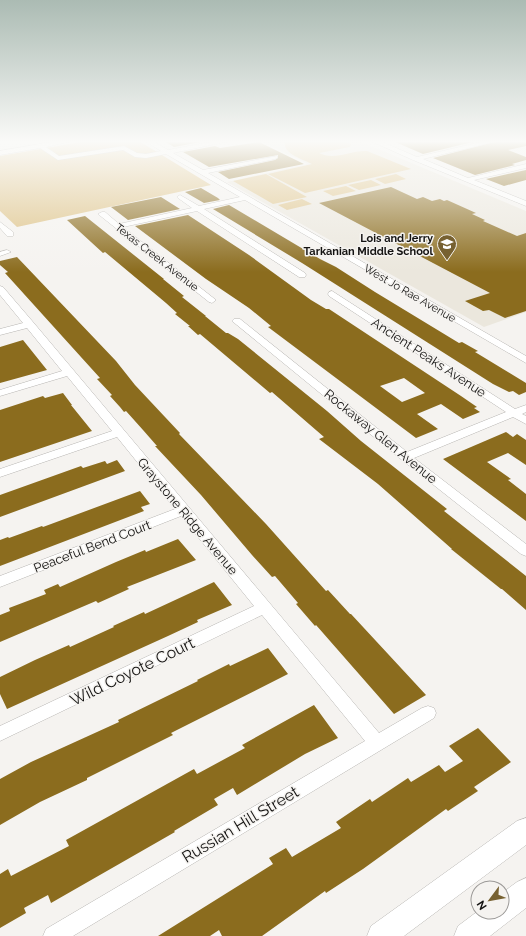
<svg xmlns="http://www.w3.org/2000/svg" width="526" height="936" font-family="Raleway,sans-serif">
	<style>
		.built { fill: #ebe7dd }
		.green { fill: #ddc184 }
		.building { fill: #8b6c1e; fill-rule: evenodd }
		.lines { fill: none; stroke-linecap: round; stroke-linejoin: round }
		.minor-casing { stroke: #b7b5b2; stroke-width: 1 }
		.major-casing { stroke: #b7b5b2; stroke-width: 1 }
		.minor { fill: #fff; fill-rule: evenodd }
		.major { fill: #fff; fill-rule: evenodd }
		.labels { text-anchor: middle; stroke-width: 3; stroke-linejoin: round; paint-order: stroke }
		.far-poi-label { font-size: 11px; font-weight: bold; fill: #141312; stroke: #f5f3f0; text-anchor: end }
		.far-street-label { font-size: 11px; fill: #141312; stroke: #f5f3f0 }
		.street-label { font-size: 13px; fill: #141312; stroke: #f5f3f0 }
		.near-street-label { font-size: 16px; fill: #141312; stroke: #f5f3f0 }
	</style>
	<rect width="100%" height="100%" fill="#f5f3f0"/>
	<path class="built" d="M261,141H359L526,211V312L484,327L227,182L308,164Z"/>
	<path class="green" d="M86,141H139L211,185L17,227L0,211V156Z
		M285,141H344L351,144L350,147L319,153C334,161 351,150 367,151L411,169L305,193L268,174L312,164C303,159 282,154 285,141Z
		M266,174L307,197L273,204L233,181Z
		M396,174L406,179L385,184L375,179Z
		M371,180L381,185L359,190L348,185Z
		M346,186L356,191L333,196L323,191Z
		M302,199L312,204L287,210L278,205Z"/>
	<path class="building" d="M164,141H206L174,147Z
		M393,141H477L423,154Z
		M498,141H526V146L508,150L526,157V160L512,164L515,165L475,175L433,158Z
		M259,142L304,164L229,179L218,172L275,160L278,158V155L209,167L183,152L215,146L220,148Z
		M526,170V180L504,186L486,179Z
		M391,187L417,199L423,197L432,201L440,199L444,201L447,200L476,213L472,214L485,220L483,221L517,236L526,233V311L505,318L489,310L483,311L465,301L490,293L319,203Z
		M201,188L218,198L220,200L204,203L185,192Z
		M161,197L180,209L128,220L111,207Z
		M229,205L320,259L336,267L375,292L459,343L462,342L478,351L475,352L526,383V392L519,395L513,391L509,392L493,384L302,263L213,209Z
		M188,215L249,255L311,300L326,309H329L461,396L477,407L474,408L480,412L463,419L441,404L417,414L438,429L416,438L268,327L271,326L249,308L206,279L135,226ZM404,378L425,393L402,402L380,386Z
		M85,216L164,279H163L184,296L182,297L206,316H205L226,333H228L238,339L327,411L361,441L447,509L444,511L526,576V610L502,589H501L451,549H452L378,484L319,439L324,437L272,392L270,393L200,334L198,335L188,326H190L175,314L177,313L166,303L105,252L103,253L67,220Z
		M17,257L116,361L135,385L180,433L179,434L266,524L326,591L328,590L350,614H351L426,695L394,714L316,625L315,626L296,604L298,603L275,576L272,577L252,555L201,495L155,446H157L143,430L126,411L124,412L120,407L110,396L112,395L97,379L100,378L5,273L8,272L0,265V261Z
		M23,340L47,370L0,383V347Z
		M63,393L72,405H71L92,431L0,462V410L43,396L45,398Z
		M506,432L513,437L517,434L526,440V465L508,453L487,462L511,479L508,480L526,494V521L443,459Z
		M117,460L125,471L0,517V495L81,466L83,468L105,461L107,464Z
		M140,491L150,504L141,507L144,511L0,566V540L8,537L9,538L42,526L43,527Z
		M178,539L196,560L127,587L129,589L98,603L96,601L0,642V615L10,611L9,608L46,594L44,590L58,584L60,587L116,562L145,550L146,552Z
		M214,582L232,605L197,620L198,622L168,636L7,709L0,694V677L35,660L69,645L70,647L114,627L113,626L144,612L145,614Z
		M268,648L288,674L171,733L173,735L87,778V780L40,802L0,825V779L31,762L119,722L118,720L198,681L197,680L229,664L230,666Z
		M314,705L338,738L305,754L237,795L233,788L214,799L218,805L174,831L175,832L51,903L48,895L24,908L26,913L0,928V874L8,869L11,876L69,846L66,840L194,769L197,774L245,748L242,745Z
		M478,728L511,762L474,787L478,791L448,811L446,809L363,869L326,893L325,891L262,936H222L219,930L210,936H158L273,864L269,858L286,848L292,857L341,828L336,822L370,799L372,802L408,778L411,782L439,765L445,772L463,761L449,746Z"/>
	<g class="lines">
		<defs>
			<path id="minor" d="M57,141H72L46,147L59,156L124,146L137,153L146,154L161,151L145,141H153L168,150L216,141H230L173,153L203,170L277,156V158L275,159L208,173L526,356V363L245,200L204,209L305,273L306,275L305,277H299L197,211L123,227L216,300L212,303L209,302L98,214L102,212H105L119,224L192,208L178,198L177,197L180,195L199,206L240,197L166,154L146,158L135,157L123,150L58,160L40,148L0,155V151Z
				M371,141H380L417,157L485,141H497L423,159L468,178L526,164V168L474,180L526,201V206L413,160Z
				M0,222L13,232V236H7L0,228Z
				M7,250L11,252L0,256V252Z
				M0,286L3,287L33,322L379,733L422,708L428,706L434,708L436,713L434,718L73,936H43L46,929L365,741L262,615L0,741V726L254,606L181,516L0,587V576L175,509L117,437L0,477V469L112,431L67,376L0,396V390L62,371L27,328L0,335V329L23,323L0,295Z
				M332,291L515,409L526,405V412L522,414L526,416V424L513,417L414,458L526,544V556L521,554L402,460L232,321L234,319H240L407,452L506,412L329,296L328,294L329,292Z"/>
			<path id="major" d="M526,818V845L404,936H367L371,926L517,821Z
				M526,878V908L490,936H454L458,926L478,911L502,912V893L517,882Z"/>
		</defs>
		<use href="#minor" class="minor-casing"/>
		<use href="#major" class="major-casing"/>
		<use href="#minor" class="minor"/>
		<use href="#major" class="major"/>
	</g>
	<linearGradient id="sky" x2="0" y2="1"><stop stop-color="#abbbb3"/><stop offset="0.52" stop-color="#fafaf8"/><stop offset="1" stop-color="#fafaf8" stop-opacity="0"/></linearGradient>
	<rect width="526" height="272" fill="url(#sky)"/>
	<defs>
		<symbol id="school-pin" viewBox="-11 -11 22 30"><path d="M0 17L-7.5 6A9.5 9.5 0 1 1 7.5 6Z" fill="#776131" stroke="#f5f3f0"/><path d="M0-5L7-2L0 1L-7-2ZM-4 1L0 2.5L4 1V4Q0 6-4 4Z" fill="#fff"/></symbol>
	</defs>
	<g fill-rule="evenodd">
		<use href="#school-pin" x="436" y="233" width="22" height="30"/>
	</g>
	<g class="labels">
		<g class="far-poi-label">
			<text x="433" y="242">Lois and Jerry<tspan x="433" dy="13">Tarkanian Middle School</tspan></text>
		</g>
		<g class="far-street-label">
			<text transform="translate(157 257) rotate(38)" y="4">Texas Creek Avenue</text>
			<text transform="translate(410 293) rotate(30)" y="4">West Jo Rae Avenue</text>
		</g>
		<g class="street-label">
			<text transform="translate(429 357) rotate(33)" y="5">Ancient Peaks Avenue</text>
			<text transform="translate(381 436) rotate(39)" y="5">Rockaway Glen Avenue</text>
			<text transform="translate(188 516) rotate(50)" y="5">Graystone Ridge Avenue</text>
			<text transform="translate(92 546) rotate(-21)" y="5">Peaceful Bend Court</text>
		</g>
		<g class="near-street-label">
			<text transform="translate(132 671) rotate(-26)" y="6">Wild Coyote Court</text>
			<text transform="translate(240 824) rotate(-31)" y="6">Russian Hill Street</text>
		</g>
	</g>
	<g transform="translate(490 900) rotate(238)"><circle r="19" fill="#f5f3f0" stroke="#9b9997"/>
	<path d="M0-3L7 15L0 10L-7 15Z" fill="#776131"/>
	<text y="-6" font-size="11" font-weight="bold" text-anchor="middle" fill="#141312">N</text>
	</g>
</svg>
